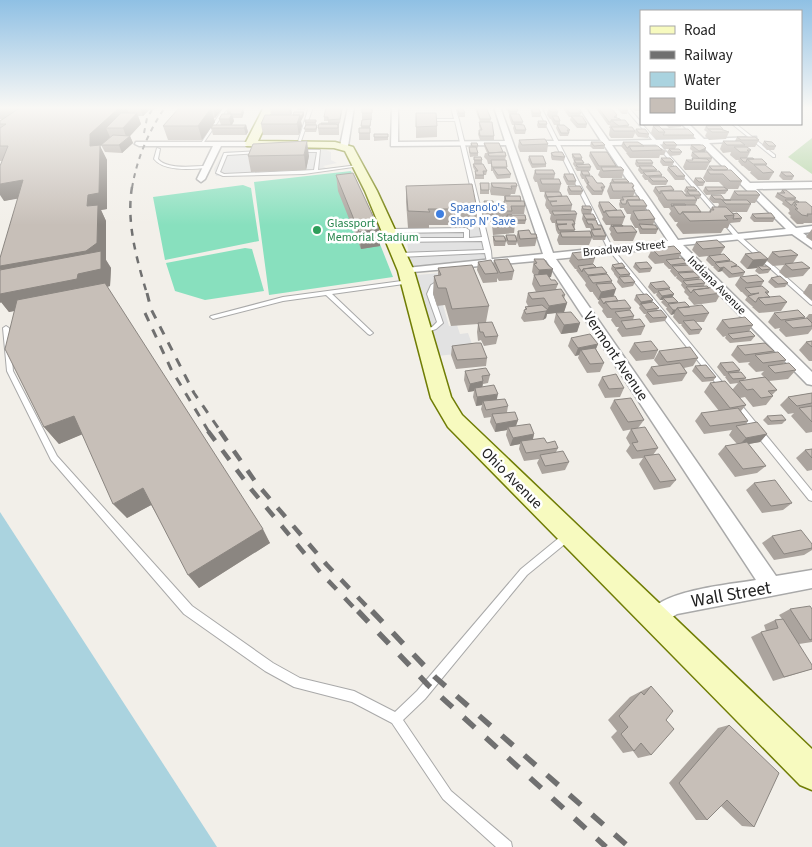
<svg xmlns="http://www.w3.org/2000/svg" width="812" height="847" font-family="'Source Sans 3',sans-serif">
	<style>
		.forest { fill: #add19e }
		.pitch { fill: #88e0be }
		.parking { fill: #e2e2e2 }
		.water { fill: #aad3df }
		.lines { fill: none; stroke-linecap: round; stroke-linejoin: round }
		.service-casing { stroke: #a9a9a9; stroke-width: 2 }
		.minor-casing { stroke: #a9a9a9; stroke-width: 3 }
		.secondary-casing { stroke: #707d05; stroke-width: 3 }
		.service { fill: #fff; fill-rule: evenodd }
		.minor { fill: #fff; fill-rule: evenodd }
		.secondary { fill: #f7fabf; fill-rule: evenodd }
		.rail-far4 { stroke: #707070; stroke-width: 2; stroke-dasharray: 5 5; stroke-linecap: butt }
		.rail-far3 { stroke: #707070; stroke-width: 2.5; stroke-dasharray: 7 7; stroke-linecap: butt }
		.rail-far2 { stroke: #707070; stroke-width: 3; stroke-dasharray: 9 9; stroke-linecap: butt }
		.rail-far1 { stroke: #707070; stroke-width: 4.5; stroke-dasharray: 12 12; stroke-linecap: butt }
		.rail { stroke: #707070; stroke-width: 5.5; stroke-dasharray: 15 15; stroke-linecap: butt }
		.wall { fill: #aba49e }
		.shaded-wall { fill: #8b8681 }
		.building { fill: #c7bfb8; stroke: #8b8681 }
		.shop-dot { fill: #3f7fe0; stroke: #fff; stroke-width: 2 }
		.leisure-dot { fill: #2e9e5b; stroke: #fff; stroke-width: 2 }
		.labels { text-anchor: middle; stroke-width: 5; stroke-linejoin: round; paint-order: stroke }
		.far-shop-label { font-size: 12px; fill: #366cbe; stroke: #fff; text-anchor: start }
		.far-leisure-label { font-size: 12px; fill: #27864d; stroke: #fff; text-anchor: start }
		.far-street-label { font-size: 12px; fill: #222; stroke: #fff }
		.street-label { font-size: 15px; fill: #222; stroke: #fff }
		.near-street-label { font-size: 18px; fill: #222; stroke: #fff }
	</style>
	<rect width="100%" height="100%" fill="#f2efe9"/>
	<path class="forest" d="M812,138V174L788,157Z"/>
	<path class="pitch" d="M351,171L393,277L269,295L254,182Z
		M243,185L251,188L259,241L165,260L153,197Z
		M245,248L252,249L264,291L205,300L175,291L166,263Z"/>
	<path class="parking" d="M326,150L331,152V160L337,163L323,166L331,171L216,176L214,169L223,153L228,151Z
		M479,227L492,263L411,267L405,231Z
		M466,271L443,305L449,326L457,325L460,334L468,333L475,352L437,356L416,275Z"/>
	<path class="water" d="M0,512L217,847H0Z"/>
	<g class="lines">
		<defs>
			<path id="service" d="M224,107H228L202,145H200Z
				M309,107H313L300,144L297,145Z
				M451,107H455L459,120L491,251L492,263L487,262L485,253L399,257L396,255L399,253L484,250L482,241L392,242L389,240L392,238H464V232L389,233L386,231L389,229L466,228L469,230V238L482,237L455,121H429L427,120L429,119H454Z
				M537,107H541L613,249L727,388L729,390L727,392H723L608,249Z
				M624,107H628L641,122V124H642L739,235L812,300V305L810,304L735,237Z
				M732,124H736L775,155V157H773Z
				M157,148L160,149L158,159C167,170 194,166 207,166L209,167L207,168C192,169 164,172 154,159Z
				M298,150H320L318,170L358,165L360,166L304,174L223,176L216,173L224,153L260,151H261V153L227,155L220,172L224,174L314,170L317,152H299L297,151Z
				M441,279L444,281L436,287L433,294L443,323L436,329L422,334L420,333V331L432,327L437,322L427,294L431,285Z
				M409,280L412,282L411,283L332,294L372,332L373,333L370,335L368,334L326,295L283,301L213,319L210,317L211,316L283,297Z
				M6,326L9,328L13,371L57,456L192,606L273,663L300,678L354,691L395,712L417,691L521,569L565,533L568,532L571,533L572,536L571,539L527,575L425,699L403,720L451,791L511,842L512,847H496L443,799L392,723L352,702L294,687L265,671L184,614L51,460L7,371L3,328Z
				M735,400L738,401L812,491V501L809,500L732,405L731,403L732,401Z"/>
			<path id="minor" d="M348,107H354L348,146L344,148L340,146Z
				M392,107H398V142L505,141L494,107H500L553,253L668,241L604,145H527L523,143L527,141H601L579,107H585L609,141L696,139L682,124H689L704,139L756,137V141H753L709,143L750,183L812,182V188L756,189L796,228L812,226V232L803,233L812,240V248L792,234L683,245L812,372V385L807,384L673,247L556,259L776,576L812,570V588L677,614L655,628L648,625L645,618C657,590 728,585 756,580L546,260L402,273L400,271L402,269L406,268L543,254L506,145L391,146ZM700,144L786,229L678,240L612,145Z
				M136,142H251L255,144L251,146H221L205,179L201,182L197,179L213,146H139L135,144Z"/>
			<path id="secondary" d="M264,107H274L258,141L335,142L353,147L377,191L414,271L451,397L462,415L812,749V790L800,785L448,427L431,398L398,271L365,191L345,151L334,148L247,146L245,144Z"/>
		</defs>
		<use href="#service" class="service-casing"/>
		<use href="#minor" class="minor-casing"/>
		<use href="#secondary" class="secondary-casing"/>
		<use href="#service" class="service"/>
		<use href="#minor" class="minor"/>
		<use href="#secondary" class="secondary"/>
		<path class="rail-far4" d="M144,133L147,118L152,110
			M132,188C137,158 148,133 165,107"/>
		<path class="rail-far3" d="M132,187C126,223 137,260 147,294"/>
		<path class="rail-far2" d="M147,293L151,309L194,393L221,432
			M145,313L171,369L209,432"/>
		<path class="rail-far1" d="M208,431L251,489L320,572L359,613
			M220,431L257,484L327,565L373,613"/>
		<path class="rail" d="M358,611L428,685L606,847
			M372,611L435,677L629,847"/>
	</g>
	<path class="wall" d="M0,107H157L154,110H149L143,116H138L141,124L130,136L133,143L122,153L105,152L101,145L100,146L107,160V209L101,210L106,221V260L111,268L110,286L107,287L270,543L199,588L151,505L127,518L82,434L59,444L44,427L14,311L9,312L1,302L0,303V270L18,198L4,201L2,161H0V121L2,120L0,119Z
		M201,107H223V108L215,118H214L215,122L213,125H221L219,119L227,114V112L229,107H228H241L244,112L242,118H233L234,121L232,125H246L248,132L246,135H213L211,128L212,126L202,140H168L163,126L200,108Z
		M291,107L292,113L291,115H271L270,108Z
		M297,107H306L305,110H297Z
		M343,107L340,123H339V135H319L318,128L328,123V121H324V117Z
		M362,107H372V120H371L370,128V140H359V133L361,128L362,120Z
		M457,107L465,113V117H459L457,110Z
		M470,107H486L491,119L490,122H480L475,109H471Z
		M505,107H517V114L523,122L522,125L526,130L525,134H515L513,128L514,125H512L509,117V114Z
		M530,107H537L536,108L541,113L540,117H532Z
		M565,107L581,113L580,116L587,124L586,128H577L570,120L571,117H569L564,110Z
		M595,107H607L608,108L617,115V118L629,125L628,127L635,131L636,129L649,134L648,138L638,137L635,133L633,138H611L609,135L610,128H609L610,125H608Z
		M616,107H626L628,110L627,114H622Z
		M631,107H641V111H635Z
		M548,108L558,112L557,116L560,121V125L570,130L568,136H560L556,128L557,125H559H554L551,119H550L547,115Z
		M416,113L437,126V137L416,138Z
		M304,115L301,121L302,126L299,135H263L261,124Z
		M305,120H316V125L317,129L316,132H305Z
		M538,121L547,124L546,128H538L537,125Z
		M479,122L494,136V140H480L478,134L479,130H480L479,126Z
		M666,124H682L681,127L669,128L666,125Z
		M653,126L662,129L694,135L693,139H656L651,133Z
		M706,126L723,129L729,132L726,139L709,140L705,136L707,132L704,130Z
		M374,134H388V140L374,141Z
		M737,137L759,140L755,147H743L751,150L747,158L754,159L767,164L766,166L774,172L769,180H758L750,173L751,171H749L743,166H744H742L738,161L739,160H736L730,155L731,152L723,153L720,149L723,141H735Z
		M519,140L548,144L547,152H520L518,147Z
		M764,141L776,146L774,150H767L762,145Z
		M591,142L605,145L604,149H593L590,146Z
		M623,142L661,148L666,151L664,155H660L659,158H630L626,153L627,152H626L621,146Z
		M663,142L677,145L675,149L682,152L680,155L670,156L667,152L669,149H664L662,146Z
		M471,143L478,146L477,150L478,153V156L470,157L469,151V147H470Z
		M484,143L503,152L506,156L505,160L507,168L511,174L510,178L497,179L493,172V171H491V164H488L487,160L484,157L485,153H487L484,146Z
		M253,144L309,156L306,170L251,172L248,156Z
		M691,145L705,152L712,158L711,162H710L706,170H685L683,167L686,160H692V158H693L691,156L692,152H694L690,149Z
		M590,152L624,170L622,178H601L598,175L600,170H597L589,156Z
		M551,153L565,157L564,161L552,160L551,157Z
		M572,154L582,158V160L584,163L583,164L591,167L590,171H577L575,168L576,167H575L573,164L574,161L572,157Z
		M529,156L546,164V167L532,168L528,160Z
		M474,157L482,160V164L487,171L486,175H484V179H475V171L473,167V164H474Z
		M661,158L674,162L672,166H663L660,162Z
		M636,160L653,163L652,166L657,170L656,171L662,175V177L668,181L666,185H652L648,181V180H645L642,176L643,174H641L638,170L639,167H637L635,164Z
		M709,166L727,170L742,181L738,189H727L728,190L725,194L706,195L703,191L705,187H724L719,182H706L703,178Z
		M668,167L685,176L684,180H675L667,170Z
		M535,170L555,174L554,179L561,184L559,192H540L537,182H535L533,178Z
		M581,171L590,175V176L597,183L605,187L602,195H592L586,187L587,185L584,180V179H582L580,175Z
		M781,172L794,176L792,180H783L779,176Z
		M564,174L576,181L575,185H567L563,177Z
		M336,175L379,229L380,246L361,249L338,191Z
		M695,178L705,182L703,186H697L693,182Z
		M612,179L629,182V183L634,186L633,189L635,191L633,197L640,200L647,206L645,210L655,219L653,225L658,229L656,234H640L638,228H635L630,219L631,214H627L624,209V208H620L619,204L621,199H610L607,191Z
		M480,183L489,190V194H480Z
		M491,183L517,186L515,194H511L510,196L521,201L525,206L524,214H512V215L526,220L525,224H515L514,233L493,235L492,225V222H489L488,219H484L482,209V205H484V201L494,206H503L504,201V196L491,195L490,191Z
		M406,186L477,209L475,225H429V228H408L406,202Z
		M568,186L583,191L581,195H569L567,190Z
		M655,187L674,190V191L685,194L686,193L684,191L686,187L697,190L696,191L701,195L699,199H696L697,200L695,205L701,212H709L712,207H718L719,204L718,203H713L709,199L711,195L725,200H731L730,199L734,191L760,195L755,203H750L751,204L747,212H732L742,218L740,222L730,223L728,228H724L721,233L683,234L676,225L678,222H675L669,214L671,211L669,208H664L658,199V198L653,191Z
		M782,190L796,198L795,200L799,202L812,207V223H804L803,224H797L790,217L791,216L788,213L790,211L789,210V209L782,204L783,202L775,197L777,193H780Z
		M545,192L562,196L572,205L571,211L577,214L575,223V224L574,232L590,233L591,230L590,228H586L582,219L583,214L596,219L595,220L598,225L606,236L605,240H593L592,238L589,245H559L557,240L559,234H558L556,230L555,223H552L550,219L551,214H550L548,209H547L545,205L546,200L544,196Z
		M599,202L617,210L625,217L622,225L637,232L633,241H614L610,234L611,232L609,229L611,225H606L602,219L603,217L598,206Z
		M582,206L592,210L591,214H582L581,210Z
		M752,214L775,218L773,222H754L750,218Z
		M812,229V241L806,237Z
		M518,231L531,234L537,238L535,246L519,247L517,242L516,245H508L505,239L506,235L516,238Z
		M493,236L506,241L505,246H494L493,240Z
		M696,242L725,247L720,255L730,260V261L737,265L736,267L745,272L743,276L729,278L722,271L718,272L713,267L714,266H712L706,260L708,256L699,257L692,250Z
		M652,249L681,253L679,258L687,263L686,265L694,271V272L700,277L699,279L705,283L704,286L721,293L716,302L694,305L688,298L689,297L684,292L685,290L681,285L682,283L676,278L677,276L675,277L670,271L671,269H669L664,264V263L655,264L648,257Z
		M772,252L798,255L793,263L810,268L803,276L786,278L779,272L784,265L773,266L767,261L763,266L771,269L768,273L759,274L755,271L757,268L747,269L740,262L745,254L768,258Z
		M572,253L595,258L593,264L596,267L607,273L606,274L612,281V283L613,297L618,301L631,308L630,310L634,316L633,320L645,326L641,335L622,337L617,330L619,327H616L611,320L612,318H607L602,311L603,309L598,303L599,300H598L593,293V292H590L585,285L586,283L576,270L577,269H575L569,261Z
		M534,259L551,277H549L551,280L558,284L556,289L565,295L564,299L567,303L564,312L547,314L546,318L543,320L524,322L521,318L524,310H525V307L528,306L526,302L528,293L536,292L532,284L534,275L532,272Z
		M494,260L514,271L512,280L499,281L497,278V282L483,283L477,270L478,262L493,264Z
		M635,263L652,268L650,272L639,273L633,267Z
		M612,265L625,267L624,268L630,274L629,276L635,282L633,286L622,288L617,282L618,279L614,274V273L611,269Z
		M438,268L489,306L486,322L498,336L496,344L484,346L481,340L478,341L477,332L478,324L451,326L445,305L437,306L433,293L434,276L438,275Z
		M740,277L764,281L761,286L769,292L767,295L770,297L787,302L781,311L759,313L752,307L753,306H752L745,300L747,297L742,292H743H741L735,285Z
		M771,278L788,283L785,287L775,288L768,282Z
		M650,283L670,288L669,289L674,294L672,297L678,302L677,303L709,313L704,322H696L702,329L699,334L689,335L681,325L682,324H679L673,317L674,314L671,315L666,309L667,307H666L661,302L663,300H660L656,295L657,293L654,294L648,287Z
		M809,284H812V301L803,293Z
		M636,295L652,302L659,308L657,310L667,317L665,321L650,323L645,316L646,314H644L639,308L640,306L634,300Z
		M556,313L580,323L577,332L561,334L554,322Z
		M774,313L805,317L804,319H806V318L809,314H812V329L808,334L786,337L779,330L780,328L775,329L768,322Z
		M722,320L753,325L749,331L755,336L751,341L730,343L725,338L726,336L723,337L716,329Z
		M571,338L598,344L596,349L604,363L600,372L587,373L578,358L579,355L575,356L568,346Z
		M812,341V361H809L799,350L806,342Z
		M634,343L658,350L654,359L636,361L629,352Z
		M452,346L487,358L486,366L456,369L451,355Z
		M737,346L774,351L772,353L786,360L783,364L796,370L788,379L769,381L777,390L772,395L773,396L766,405L753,407L745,397L740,398L746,405L741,411L748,421L745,425L767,434L760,442L748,444L766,466L757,473L735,477L718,454L725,446L737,444L729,435L732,430L704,434L695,421L701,413L719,411L704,392L710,383L733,389L738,383L730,384L725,377L726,376H724L717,367L720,363L740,370L739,372L746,378L744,380L764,377L761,374L764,371L756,372L748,364L750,362L739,363L731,355Z
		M659,351L698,358L693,366L684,368L687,373L682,381L653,385L646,375L651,367L659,366L654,360Z
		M695,366L716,377L713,381L702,382L692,371Z
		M465,371L490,375L488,383L483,384L482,387L497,400L508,406L507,412L518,420L516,426L534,434L533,439L547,443L558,448L556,452L569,462L565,470L542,474L537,463L539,459L524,461L519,449L520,444L510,446L506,435L507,430L495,432L490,422L491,417L484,418L481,409L482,405L476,406L473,397L474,391L468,392L464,380Z
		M602,377L624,388L620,397L605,398L598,385Z
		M812,393V432L806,433L791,416L794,413L788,414L780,405L788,397Z
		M614,400L644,420L638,428L623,431L610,408Z
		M767,416L786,420L782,424L768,425L763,420Z
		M631,429L658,448L653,455L676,480L670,487L654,490L639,464L643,458L632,459L626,451L630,445L626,438Z
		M812,449V470L807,471L796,458L805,450Z
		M754,483L792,503L783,510L762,513L746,490Z
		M772,536L812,544V550L804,555L774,560L762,543Z
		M790,609H812V642L799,644L812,669L773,681L751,637L761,632L766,631L764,625L775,620L782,619L779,615Z
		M651,686L666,720L651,755L638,758L633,751L623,753L611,737L617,731L608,720L630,697Z
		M729,725L754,827L742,826L721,806L707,820H696L669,783L718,728Z"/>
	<path class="shaded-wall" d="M23,107H36L25,120L19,109Z
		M120,107H126L130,116L106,128L110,137L100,146L107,160V209L101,210L106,221V260L111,268L110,286L88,291V296L9,312L1,302L0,303V286L11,283L0,269V266L87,206L90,134Z
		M139,107H148L149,110L143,116Z
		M217,107H223V108L215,118L214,111Z
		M290,107L292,113L291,115L289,108Z
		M211,108L215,122L202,140L198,126Z
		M243,109L244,112L242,118L241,114Z
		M304,112V115L301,121L302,126L299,135L297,124L300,115Z
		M137,113L141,124L130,136L133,143L122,153L119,145L127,139L123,128Z
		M232,114L234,121L231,126L229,119Z
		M246,125L248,132L246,135L244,128Z
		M307,141L309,156L306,170L304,155Z
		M706,148L705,152L697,154L699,151Z
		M23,180L33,196L4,201L0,195V184Z
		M379,229L380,246L361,249L359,232Z
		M768,259L762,267L758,266L757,268L747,269L753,260Z
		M724,267L722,271L718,272L720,268Z
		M553,269L551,277L537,279L539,270Z
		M616,289L613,298H600L599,300H598L601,292Z
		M674,294L672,298H663V300H660L662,296Z
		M653,300L651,304H641L639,306L641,302Z
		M567,303L564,312L547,314L546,318L543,320L546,311L547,310L549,306Z
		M673,310H676L674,314L671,315Z
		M580,323L577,332L561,334L564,325Z
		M598,344L594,353L581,350L579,355L575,356L578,348Z
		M483,381L482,390L475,388L474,391L468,392L470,384Z
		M498,394L496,403L483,401L482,405L476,406L477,397Z
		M74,416L88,432L59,444L44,427Z
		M518,420L515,428L508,427L507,430L495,432L496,424Z
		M534,434L532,442L521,441L520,444L510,446L513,438Z
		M767,434L760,442L738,446L746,438Z
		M143,488L155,503L127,518L113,504Z
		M263,529L270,543L199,588L188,575Z"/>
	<path class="building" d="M0,107H23L20,109H0Z
		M29,107H120L90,134V146L100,145L99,193L88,195L87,206L98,205L97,243L86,251L0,266V258L23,180L0,184V166L8,146H0V128L6,124H0V121L18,109H25Z
		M201,107H217L214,111H212L211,108H200Z
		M230,107H241L240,109H243L241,114H230L231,112H227Z
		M270,107H290L289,108H270Z
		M326,107H342L340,119L328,120V117H324Z
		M362,107H372V111V108H362V109Z
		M457,107H462L465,113H459Z
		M476,107H486L491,119H480Z
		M507,107H517L518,111H509Z
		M565,107H574L581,113H570Z
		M598,107H607L608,108L612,109L617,115L614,117L620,119L621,120H611V122H609Z
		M620,107H626L628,110H623Z
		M179,108H211L198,126H163Z
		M362,108H372V113H362Z
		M531,108H538L541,113H533Z
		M548,108H555L558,112H551Z
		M294,112H304L300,118V115H293Z
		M121,113H137L123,128H106Z
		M416,113H436L437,126L416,127Z
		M222,114H232L229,119H219Z
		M510,114H519L523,122H513Z
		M265,115H300L297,124H261Z
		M552,116H558L560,121H555Z
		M571,116H582L587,124H578Z
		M371,119L370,126H361L362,120Z
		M305,120H316V122H305Z
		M611,120H625L629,125L619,126Z
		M538,121H546L547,124H539Z
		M479,122H492L494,136H480L479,130H482Z
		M321,123H339L338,125L336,124H321Z
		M319,124H336L338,125V128H318Z
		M514,124L524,125L526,130H516Z
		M213,125H246L244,128H211Z
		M306,125H317L316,129H304Z
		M557,125H564L570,130H567L569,133H561Z
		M653,126H659L665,132H659Z
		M706,126H720L723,129H708Z
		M611,127H632L635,131H614Z
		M359,128H370V133H359Z
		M636,129H645L649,134L639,133Z
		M662,129H688L694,135H663L665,132Z
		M708,129H720L729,132H712Z
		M374,134H388V137H374Z
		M113,135L130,136L119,145H101Z
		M737,137H755L759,140H741Z
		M545,139L548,144L522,145L519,140Z
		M307,141L304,155L248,156L253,144Z
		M723,141H740L745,145H727Z
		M764,141L772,142L776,146H769Z
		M591,142H602L605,145L594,146Z
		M623,142H638L644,146H629L628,148H627Z
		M663,142H674L677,145H666Z
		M471,143H477L478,146H472Z
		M484,143H499L503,152L489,153Z
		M691,145H703L706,148L699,151Z
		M629,146H658L662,150L632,151Z
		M469,147H476L478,153H470Z
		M734,147H747L751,150H747L749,152H740Z
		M669,149H679L682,152H672Z
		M505,152L506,156H489L488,153Z
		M555,152H562L565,157L553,156L551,153Z
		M590,152H607L616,166H599Z
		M692,152H707L712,158H699Z
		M572,154H580L582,158H575Z
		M529,156H543L546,164H532Z
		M474,157H481L482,160H474Z
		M661,158H670L674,162H665Z
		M692,158L707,159L710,162H689L686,160H693Z
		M740,158H753L754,159H747L746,162H744Z
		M747,159H762L767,164H753Z
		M491,160H506L507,167H492Z
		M574,160H582L584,163H576Z
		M636,160H651L653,163H638Z
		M473,164H483L487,171H483L484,175H476L475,171H478Z
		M589,164L591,167H578L576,165Z
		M754,165H765L774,172L763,173Z
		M639,166H653L657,170H642Z
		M676,166L685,176H677L668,167Z
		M709,166H725L728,169L726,170H713Z
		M601,167H621L624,170L603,171Z
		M493,168H506L511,174L498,175Z
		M535,170H553L555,174H536Z
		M707,170H731L742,181H730L723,174H710Z
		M581,171H588L590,175H583Z
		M659,171L662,175L647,176L643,172Z
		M781,172H790L794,176H786Z
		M353,173L379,229L359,232L336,175Z
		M564,174H573L576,181H568Z
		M585,176H592L597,183H602L605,187H601L603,191H594L587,183H589Z
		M649,177H664L668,181H653Z
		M695,178H701L705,182H699Z
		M540,179H559L561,184H542Z
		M612,179H626L629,182H614Z
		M480,183H489V190H481Z
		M491,183H516L517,186H511L512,189L493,187Z
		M610,183H632L634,186L632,187L635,191H613Z
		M472,184L477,209H428L430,212L408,211L406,186Z
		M568,186H580L583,191H571Z
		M671,186L674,190L660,191V194L655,187Z
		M686,187H694L697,190H689Z
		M705,187H724L728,190L708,191Z
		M782,190H786L796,198H786L777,193H785Z
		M661,191H682L686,196H694L697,200H667Z
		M687,191H698L701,195H690Z
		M734,191H756L760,195H738Z
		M545,192H560L562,196L547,197Z
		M711,195H721L725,200H731H722L721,199H715Z
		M505,196H520L521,201H506Z
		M567,196L572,205L552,206L550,202L557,201H549L547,197Z
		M638,196L640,200H627L626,204H622L620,200H624L622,197Z
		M627,200H643L647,206H630Z
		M722,200H747L751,204H726Z
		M785,200H796L799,202H794L792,205H791Z
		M484,201H493L494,206H483V207L482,205H485Z
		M504,201H524L525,206H511L512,211H485L483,206H505Z
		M599,202H609L617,210L605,211L604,213Z
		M794,202H806L812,207V214H807L808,216L802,215L795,209H798L794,205H797Z
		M671,204H685L686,205H673L672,207Z
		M673,205H696L701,212H682L681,214H679Z
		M582,206H590L592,210L583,209Z
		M712,207H726L734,215L724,216L728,220L690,221L682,212H711L710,210H714Z
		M621,210L625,217H609L605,211Z
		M649,210L655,219L638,220L633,211Z
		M552,211H575L577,214L554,215Z
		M737,213L742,218L733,219L734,215L733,214Z
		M771,213L775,218H756L752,214Z
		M583,214H593L596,219H586Z
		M489,215H497L498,217L490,218Z
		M507,215H525L526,220H514L513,217H508Z
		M493,217H513L515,225L494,226Z
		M556,220H573L575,224H572L575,230H559L557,225L567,224H557Z
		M586,220H596L598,225H601L606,236H594L591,230L601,229H594L592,224H588Z
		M639,224L655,225L658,229H642Z
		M611,225H622L623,226H613L612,227Z
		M613,226H632L637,232L617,233Z
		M529,230L531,234H536L537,238L520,239L518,231Z
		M590,231L592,237H562L560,232Z
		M506,235H515L517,241H508Z
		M493,236H504L506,241H495Z
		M717,240L725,247L703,249L696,242Z
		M674,246L681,253L659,256L652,249Z
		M791,250L798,255L779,257L772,252Z
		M101,251V269L78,274L77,279L0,294V270Z
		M589,251L595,258L578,260L572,253Z
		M760,252L768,259L753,260L745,254Z
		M724,254L730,260L715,262L709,256Z
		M682,258L687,263L671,265L666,260Z
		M508,259L514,271L500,273L494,260Z
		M534,259H544L548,265L553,269L539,270L534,264L537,263Z
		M491,260L498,273L485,274L478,262Z
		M731,261L737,265L731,267L738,266L745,272L732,274L724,267L720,268L715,263Z
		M647,262L652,268L640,269L635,263Z
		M802,262L810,268L792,270L785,264Z
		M622,263L625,267L615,268L612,265Z
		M593,264L596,267L583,269L582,272L578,266Z
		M472,265L489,306L452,309L446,288H438L434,276L441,275L438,268Z
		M689,265L694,271L678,272L672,266Z
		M758,266H767L771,269L762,270Z
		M602,267L607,273L588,275L583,269Z
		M625,268L630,274L620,275L615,269Z
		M694,272L700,277L684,279L678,273Z
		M547,274L551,280H555L558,284L540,286L534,275Z
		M607,274L612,281L593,283L588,276Z
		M757,275L764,281L747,283L740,277Z
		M630,276L635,282L624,283L619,277Z
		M780,276L788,283L778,284L771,278Z
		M701,279L705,283L687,285L683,281Z
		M664,281L670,288L656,289L650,283Z
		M105,283L263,529L188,575L143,488L113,504L74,416L44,427L5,349L17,300Z
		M612,283L616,289L601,292L596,284Z
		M707,286L709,288L693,290L691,293L686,287Z
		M762,286L769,292H765L770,297L758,298L756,302H755L748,296L759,293L751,294L745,288Z
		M715,287L721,293L699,296L693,290Z
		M561,289L565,295H562L567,303L549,306L544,298L532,299L528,293Z
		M669,289L674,294L662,296L658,291Z
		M647,294L653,300L641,302L636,295Z
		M615,296L618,301L605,302L604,304L600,298Z
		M780,296L787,302L765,305L758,298Z
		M673,297L678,302L668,303L663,298Z
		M625,300L631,308L611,309L605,302Z
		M653,302L659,308L646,310L641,304Z
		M685,302L690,307L677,308L676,310H673L668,304Z
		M542,305L548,310L546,311L526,314L524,310L527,309L525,307Z
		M702,305L709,313L684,316L677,308Z
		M630,310L634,316L620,318L615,312Z
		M661,310L667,317L653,318L647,312Z
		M798,310L805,317L781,320L774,313Z
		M571,312L580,323L564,325L556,313Z
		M745,317L753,325L729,328L722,320Z
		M807,318L812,323V326L793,328L785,321Z
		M640,319L645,326L626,329L621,321Z
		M694,320L702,329L691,330L683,321Z
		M492,322L498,336L485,337L483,332H480L478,323Z
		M750,331L755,336L733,339L728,334Z
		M590,334L598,344L578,348L571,338Z
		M651,341L658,350L641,352L634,343Z
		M812,341V347L806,342Z
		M476,343H481L487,358L457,360L452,346Z
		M765,343L774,351L745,355L737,346Z
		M690,347L698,358L667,362L659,351Z
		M595,348L604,363L590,364L581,350Z
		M778,352L786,360L763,363L755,355Z
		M733,362L740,370L727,372L720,363Z
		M680,363L687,373L658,376L651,367Z
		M789,363L796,370L775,373L768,366Z
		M706,365L716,377L705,378L695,366Z
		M486,368L490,375L482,376L483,381L470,384L465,371Z
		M741,372L746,378L733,379L728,373Z
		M616,374L624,388L609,389L602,377Z
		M765,377L777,390L768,391L773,396L761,398L753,389L747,390L739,381Z
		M725,381L746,405L730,408L710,383Z
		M494,385L498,394L477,397L475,388Z
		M812,393V403L797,406L788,397Z
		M631,398L644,420L628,422L614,400Z
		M505,399L508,406L486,410L483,401Z
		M812,406V422L799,408Z
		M738,408L748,421L710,426L701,413Z
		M515,412L518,420L496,424L492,414Z
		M782,415L786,420L771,421L767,416Z
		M757,422L767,434L746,438L736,426Z
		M530,424L534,434L513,438L508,427Z
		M645,427L658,448L637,451L632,443L638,442L631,429Z
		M544,438L547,443L555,441L558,448L526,453L521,441Z
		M747,442L766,466L743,469L725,446Z
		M812,449V458L805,450Z
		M563,451L569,462L545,466L540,455Z
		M659,454L676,480L660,482L644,456Z
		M775,480L792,503L771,506L754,483Z
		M801,530L812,544V548L784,554L772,536Z
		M810,606L812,609V639L810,640L790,609Z
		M783,619L812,665V669L784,677L761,632L778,628L775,620Z
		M651,686L673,711L666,720L674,729L651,755L641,743L634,751L621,734L628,727L619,716L641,692L644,695Z
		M729,725L779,773L754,827L727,800L707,820L679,783Z"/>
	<linearGradient id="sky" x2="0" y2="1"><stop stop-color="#8fc0e4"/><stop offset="0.48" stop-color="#f9f8f5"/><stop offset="1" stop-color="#f9f8f5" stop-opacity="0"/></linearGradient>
	<rect width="812" height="225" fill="url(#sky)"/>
	<circle class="shop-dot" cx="440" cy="214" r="5"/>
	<circle class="leisure-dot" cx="317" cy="230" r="5"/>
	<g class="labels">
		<g class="far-shop-label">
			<text x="450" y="211">Spagnolo's<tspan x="450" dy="14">Shop N' Save</tspan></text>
		</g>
		<g class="far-leisure-label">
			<text x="327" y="227">Glassport<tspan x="327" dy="14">Memorial Stadium</tspan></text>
		</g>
		<g class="far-street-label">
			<text transform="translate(624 248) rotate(-6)" y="4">Broadway Street</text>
			<text transform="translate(717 285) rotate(45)" y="4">Indiana Avenue</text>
		</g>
		<g class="street-label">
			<text transform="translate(616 356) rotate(56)" y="5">Vermont Avenue</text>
			<text transform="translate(512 478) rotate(45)" y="5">Ohio Avenue</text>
		</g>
		<g class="near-street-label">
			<text transform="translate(731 594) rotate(-10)" y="6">Wall Street</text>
		</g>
	</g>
	<rect x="640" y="10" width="162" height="115" fill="#ffffff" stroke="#a7a7a7"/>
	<rect x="650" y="26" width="25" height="8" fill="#f7fabf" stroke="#a7a7a7"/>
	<text x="684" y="35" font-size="15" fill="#222222">Road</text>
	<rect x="650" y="51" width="25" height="8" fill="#707070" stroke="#a7a7a7"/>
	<text x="684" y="60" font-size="15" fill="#222222">Railway</text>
	<rect x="650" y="72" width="25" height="15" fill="#aad3df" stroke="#a7a7a7"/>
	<text x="684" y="85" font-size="15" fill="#222222">Water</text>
	<rect x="650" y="98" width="25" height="15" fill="#c7bfb8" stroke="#a7a7a7"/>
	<text x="684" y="110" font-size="15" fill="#222222">Building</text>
</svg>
